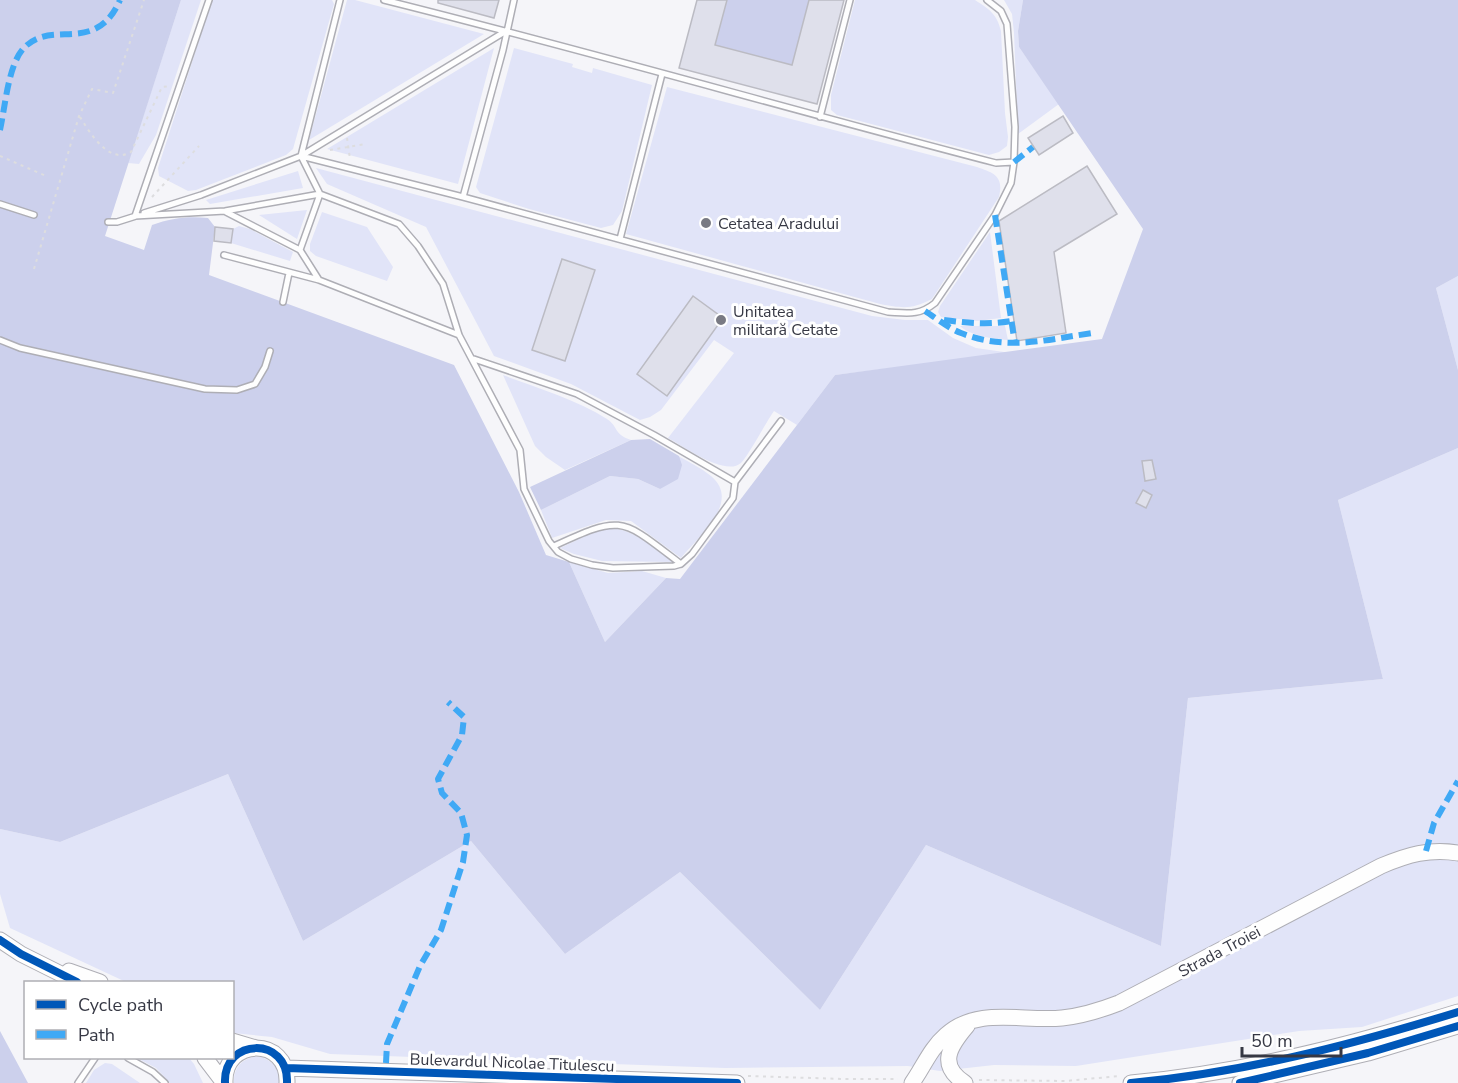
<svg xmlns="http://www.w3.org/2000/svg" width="1458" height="1083" font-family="'Nunito Sans',sans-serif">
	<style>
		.green { fill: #e1e4f8; fill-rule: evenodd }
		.forest { fill: #ccd0ec }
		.building { fill: #dfe0eb; stroke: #bbbbc3; stroke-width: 1.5 }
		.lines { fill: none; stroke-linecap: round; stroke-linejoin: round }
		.service-casing { stroke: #aeaeb5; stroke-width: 8 }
		.secondary-casing { stroke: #aeaeb5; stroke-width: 17 }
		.path { stroke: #dddddf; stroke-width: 2; stroke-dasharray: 3 4.5; stroke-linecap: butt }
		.service { stroke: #fefefe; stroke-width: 5 }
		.secondary { stroke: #fefefe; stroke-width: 15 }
		.quiet { stroke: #3fa9f5; stroke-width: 6; stroke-dasharray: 12 6; stroke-linecap: butt }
		.cycleway-casing { stroke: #fff; stroke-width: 11 }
		.cycleway { stroke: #0057b8; stroke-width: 8 }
		.poi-dot { fill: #797a83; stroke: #fff; stroke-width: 2 }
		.labels { text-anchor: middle; stroke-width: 6; stroke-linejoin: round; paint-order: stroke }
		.poi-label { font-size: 16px; fill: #363844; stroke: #fff; text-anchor: start }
		.street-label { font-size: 16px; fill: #363844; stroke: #fff }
	</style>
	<rect width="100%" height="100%" fill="#f5f5f9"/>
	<path class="green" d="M181,0H201L156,135L139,164L128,163Z
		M212,0H332L334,4L293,149L286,155L196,190L188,191L159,176L158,168Z
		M347,0H355L484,34L309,140Z
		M855,0H975C989,9 997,14 1001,31L1005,113L1008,137L1007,146L999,152L989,155L837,115L831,110V95Z
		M1004,0H1023L1018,31L1019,47L1059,104L1018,134L1014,33L1012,14Z
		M494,48L458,184L327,149Z
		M514,48L573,64L572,67L592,73L593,68L652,85L622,211L613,225L601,228L529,209L480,193L476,187Z
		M667,87L977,167C994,173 1004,176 999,197L932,299C911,310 902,308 880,304L626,234Z
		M316,168L872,316L905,320H928L953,338L976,348L1011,353L835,375L797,425L774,411C766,422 749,455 741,463C725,477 683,446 668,438L734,353L714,340L661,410L650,417L640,420L571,384L494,356L426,227L327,184ZM563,259L595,270L564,361L533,350ZM693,296L723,318L667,395L637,374Z
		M298,171L303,188L210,204L206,200Z
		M307,210L297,239L259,215Z
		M322,212L367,227L393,267L387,281L316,256L310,251V244Z
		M239,226L250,229L293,252L290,261L231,243L233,229Z
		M990,232L1001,318L977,321L941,317L938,312L940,306Z
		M1458,276V370L1436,288Z
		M960,326H1005L1008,340C993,339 971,336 960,326Z
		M503,375C537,388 576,399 607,419C619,427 613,434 631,440L565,470L546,457L535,446Z
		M1458,448V996L1362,1027L1299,1031L1076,1066L994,1065L940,1071L908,1066L725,1068L330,1054L272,1037L233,1033L232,982H126L10,928L0,894V829L60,842L228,774L303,941L471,841L565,954L680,872L820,1010L926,845L1161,946L1188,698L1383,679L1338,500Z
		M678,456C689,462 701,468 711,476C742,502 698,537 681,558L631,521L606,520L552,538L541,510L610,476L638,479L660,489Z
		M609,528C635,529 653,548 673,562L602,561L574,554L560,548L596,531Z
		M569,562L608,573L642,571L666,578L605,642Z
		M257,1056C272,1059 280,1068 279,1083H234C233,1068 242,1058 257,1056Z
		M137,1058H189L194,1064L203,1083H170L156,1068Z
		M105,1063L112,1064L140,1083H86L94,1070Z"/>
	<path class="forest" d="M0,0H181L105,236L144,250L152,225C171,218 189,216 208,218L215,227L209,275L454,365L519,492L546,555L569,562L605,642L666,578L680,579L835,375L1102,339L1143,229L1019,47L1018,31L1023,0H1458V276L1436,288L1458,370V448L1338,500L1383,679L1188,698L1161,946L926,845L820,1010L680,872L565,954L471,841L303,941L228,774L60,842L0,829Z
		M727,0H809L792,65L715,45Z
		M650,439L679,456L682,465L678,479L660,489L638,479L610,476L541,510L530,487L631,440Z
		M0,1031L28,1083H0Z"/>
	<path class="building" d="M438,0H499L494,18L438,3Z
		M697,0H727L715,45L792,65L809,0H844L817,104L679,68Z
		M1063,116L1073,133L1039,155L1028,138Z
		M1087,166L1117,214L1054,252L1066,333L1017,341L999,221Z
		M215,227L233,229L231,243L214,241Z
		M562,259L595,270L565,361L532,350Z
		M693,296L723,318L667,396L637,374Z
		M1152,460L1156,479L1145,481L1142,461Z
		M1143,490L1152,495L1146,508L1136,503Z"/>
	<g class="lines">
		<defs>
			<path id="service" d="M384,0C589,51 792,110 996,163L1014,162
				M820,117L850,0
				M301,156L463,197L888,312C907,313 919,316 935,303L995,215L1011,183L1014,162L1015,127L1007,24L1001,11L987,0
				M463,197L503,50L514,0
				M0,204L34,215
				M226,212L300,250L320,194L301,156L340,0
				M144,213L201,195L301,156L506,31
				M135,216L225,211L320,194L399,224L418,246L443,284L459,335L520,450L524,489L549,541L558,552L571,559L592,565L613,568L674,566L681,564L692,554L733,498L735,482L781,421
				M135,216L209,0
				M108,222H117L136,216
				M620,239L662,74
				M300,250L319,280L459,335
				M224,255L319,280
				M283,302L289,273
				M0,340L20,348L205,389L237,390L255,384L265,367L270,351
				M474,359L577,394L654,435L735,482
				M554,546C623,514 621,518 681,564
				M128,1058L153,1072L165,1083
				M78,1083L95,1058"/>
			<path id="secondary" d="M0,940L21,954L77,982
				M69,971L100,982
				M232,1041L256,1048
				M205,1058L224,1083
				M286,1068L737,1083
				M225,1083C223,1037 289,1036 287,1083
				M912,1083C924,1066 930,1049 946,1035C978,1006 1023,1022 1062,1018C1082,1016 1101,1010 1119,1003L1381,866C1407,855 1430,848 1458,853
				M965,1083C937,1065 950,1046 967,1026
				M1131,1083C1243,1073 1351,1045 1458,1012
				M1240,1083L1368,1053L1458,1026"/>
		</defs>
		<use href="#service" class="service-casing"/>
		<use href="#secondary" class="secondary-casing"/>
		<path class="path" d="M80,117C90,133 109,165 131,152L162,87L171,86
			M347,138L350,159
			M330,150L366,144
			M0,156L46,176
			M152,197L199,146
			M34,269L79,116L92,89L113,93L144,0
			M748,1076L844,1079H898
			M979,1080L1065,1081L1120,1076"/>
		<use href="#service" class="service"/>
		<use href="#secondary" class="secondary"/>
		<path class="quiet" d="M0,130C5,108 8,66 23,49C51,17 95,57 120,0
			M1014,162L1033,147
			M995,215L1015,344
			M925,311C936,318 948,328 961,333C1006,351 1045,340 1092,333
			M944,320C967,323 989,325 1011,321
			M1426,851L1434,823L1458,781
			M386,1063L387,1044L420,966L441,930L463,862L467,835L461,813L442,793L438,779L462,735L464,717L448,702"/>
		<defs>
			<path id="cycleway" d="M0,940L21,954L77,982
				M286,1068L737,1083
				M225,1083C223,1037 289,1036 287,1083
				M1131,1083C1243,1073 1351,1045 1458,1012
				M1240,1083L1368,1053L1458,1026"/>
		</defs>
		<use href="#cycleway" class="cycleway-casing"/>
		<use href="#cycleway" class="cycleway"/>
	</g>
	<g class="poi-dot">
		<circle cx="706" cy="223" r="6"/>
		<circle cx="721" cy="320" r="6"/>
	</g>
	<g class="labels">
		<g class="poi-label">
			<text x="718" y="229">Cetatea Aradului</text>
			<text x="733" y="317">Unitatea<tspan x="733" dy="18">militară Cetate</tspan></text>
		</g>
		<g class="street-label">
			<text transform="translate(1219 951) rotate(-28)" y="6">Strada Troiei</text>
			<text transform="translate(512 1062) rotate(2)" y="6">Bulevardul Nicolae Titulescu</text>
		</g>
	</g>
	<rect x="24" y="981" width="210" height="78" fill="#ffffff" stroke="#afafb4" stroke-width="1.5"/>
	<rect x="36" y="1000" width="30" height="9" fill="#0057b8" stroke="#afafb4" stroke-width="1.5"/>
	<text x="78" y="1011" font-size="18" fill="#363844">Cycle path</text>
	<rect x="36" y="1030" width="30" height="9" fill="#3fa9f5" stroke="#afafb4" stroke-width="1.5"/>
	<text x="78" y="1041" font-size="18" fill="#363844">Path</text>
	<path d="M1242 1047v9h99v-9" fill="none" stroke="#363844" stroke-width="3"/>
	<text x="1251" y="1047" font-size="18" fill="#363844" stroke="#ffffff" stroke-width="4.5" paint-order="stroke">50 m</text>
</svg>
